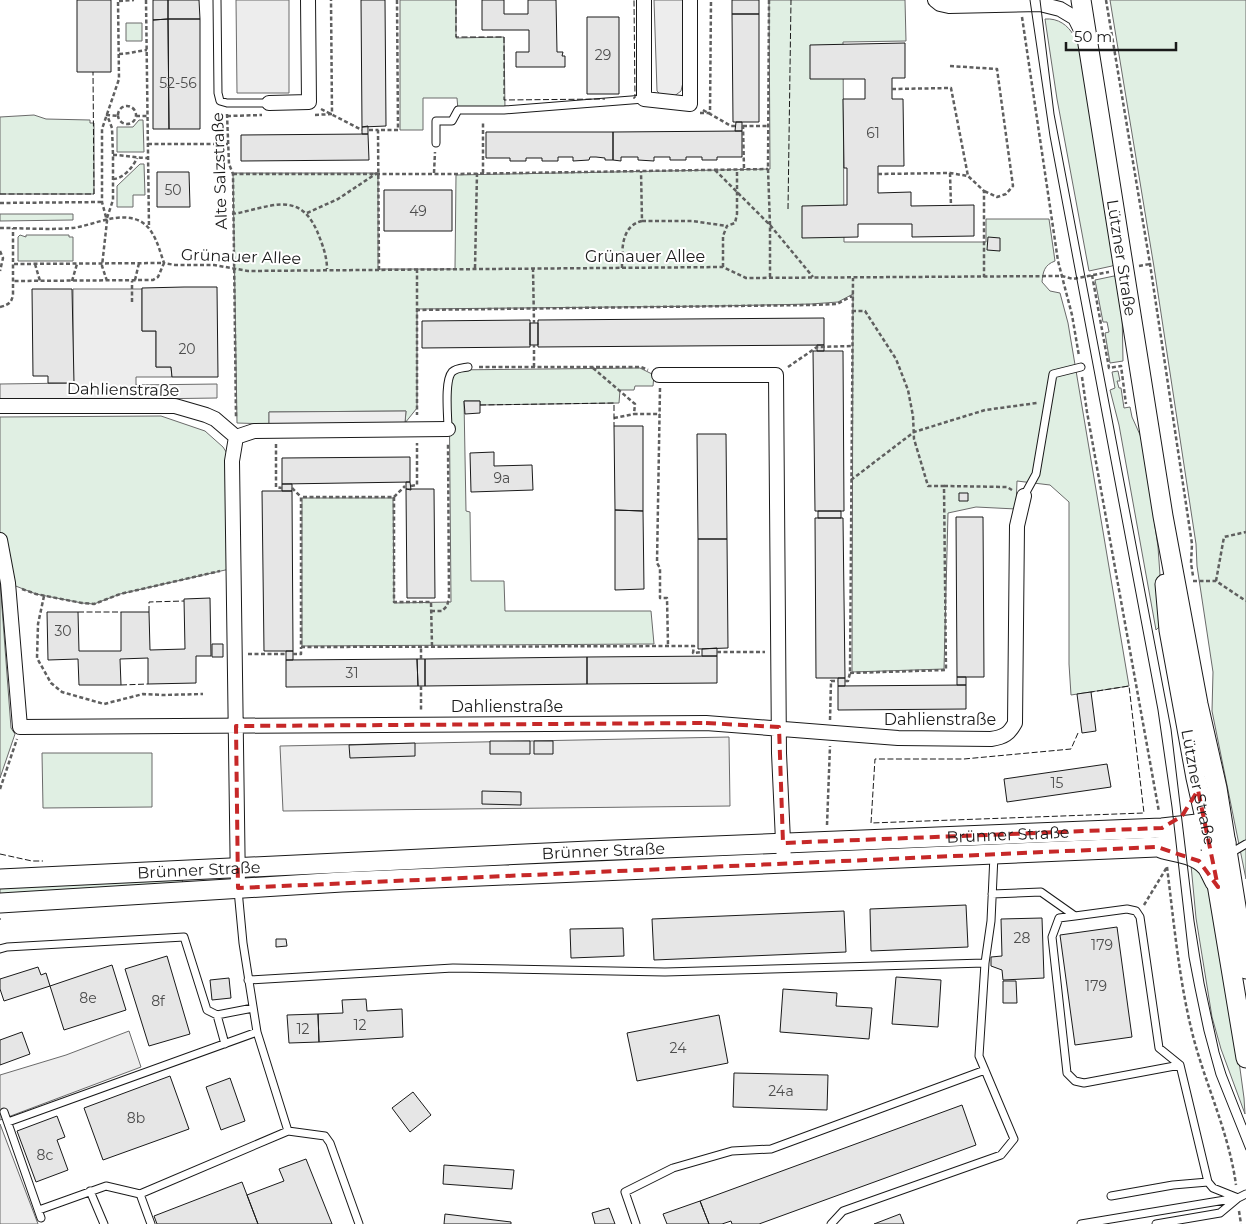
<svg xmlns="http://www.w3.org/2000/svg" width="1246" height="1224" font-family="Montserrat,sans-serif">
	<style>
		.green { fill: #e0efe3; stroke: #6a6a6a }
		.parking { fill: #ededed; stroke: #6a6a6a }
		.building { fill: #e6e6e6; stroke: #1a1a1a }
		.lines { fill: none; stroke-linecap: round; stroke-linejoin: round }
		.lane-casing { stroke: #1a1a1a; stroke-width: 9 }
		.street-casing { stroke: #1a1a1a; stroke-width: 16 }
		.secondary-casing { stroke: #1a1a1a; stroke-width: 21 }
		.path { stroke: #5f5f5f; stroke-width: 2.5; stroke-dasharray: 4 2.5; stroke-linecap: butt }
		.lane { stroke: #fff; stroke-width: 7 }
		.street { stroke: #fff; stroke-width: 14 }
		.secondary { stroke: #fff; stroke-width: 19 }
		.tram { stroke: #1a1a1a; stroke-width: 1 }
		.fence { stroke: #1a1a1a; stroke-width: 1; stroke-dasharray: 6 2.5; stroke-linecap: butt }
		.marked { fill: none; stroke: #c62828; stroke-width: 4; stroke-dasharray: 10 6; stroke-linejoin: round }
		.labels { text-anchor: middle; stroke-width: 4; stroke-linejoin: round; paint-order: stroke }
		.number-label { font-size: 14px; fill: #4d4d4d }
		.street-label { font-size: 16px; fill: #1a1a1a; stroke: #fff }
	</style>
	<rect width="100%" height="100%" fill="#fff"/>
	<path class="green" d="M400,0H456V38L504,37L505,109L458,110L457,98H423V130H400Z
		M769,0H905L906,41L843,42L844,242H986V219H1049L1055,261C1044,265 1043,272 1042,282L1050,291L1060,293L1068,323L1129,686L1071,695L1069,664V502L1050,485L1017,481L1016,509L976,507L948,513L944,669L852,672L853,294L838,302L811,304L716,306L417,309V408L405,423L406,411L269,412V424L237,423L233,173H378V269H455L456,175L770,169Z
		M1110,0H1246V879L1212,711L1213,672L1197,566L1196,544L1154,267Z
		M1045,19C1058,18 1068,25 1074,36L1076,35L1080,44L1115,264L1112,266L1089,271L1057,99Z
		M126,23H142V41H126Z
		M34,115L46,119L90,120V123H94V194H0V117Z
		M139,120H143L144,152H117V127H133Z
		M140,164H144L145,195H133V207H117V186Z
		M0,214H73V220L0,221Z
		M20,235L26,237V235H69V237H73V261H18V237Z
		M1114,276L1117,277L1122,309L1123,361L1110,363L1105,333L1109,332L1107,322H1103L1095,280Z
		M640,368L654,375L653,386H635L634,390H620L619,403L480,405V401H464L466,511L470,512L471,581H504L505,611H651L654,644L302,646V498H393L394,603L451,602L449,370Z
		M1118,371L1120,381H1117L1119,388H1121L1124,408L1130,407L1132,417L1141,437L1144,449L1158,547L1160,575L1158,601L1159,627L1156,630L1119,425L1110,390L1115,388L1112,372Z
		M161,416L205,431L223,447L232,461L234,568L120,594L94,604L82,603L36,594L8,583L0,540V417Z
		M0,581L11,728L15,734L0,778Z
		M42,753H152V807L43,808Z
		M963,843V847L827,853V849Z
		M755,853L756,855L279,878V874Z
		M1191,865L1205,878L1212,901L1238,1054L1244,1098L1245,1114L1221,1049L1212,1017L1196,918Z
		M182,879L183,884L0,895V887Z"/>
	<path class="parking" d="M236,0H289V93H237Z
		M654,0H683L684,78L681,91L673,97L662,96L657,91Z
		M73,289H142V331H156V367H171L172,377H136V385L217,384V398L0,401V384L73,383Z
		M406,411L405,423L269,424V412Z
		M729,737L730,806L283,811L280,746Z
		M129,1031L141,1067L0,1120V1075L66,1055Z
		M0,1124L38,1224H0Z"/>
	<path class="building" d="M77,0H111V72H77Z
		M153,0H168V19L153,20Z
		M168,0H199L200,19H168Z
		M361,0H385L386,126L362,127Z
		M482,0H504V14H528V0H556L557,52H563L562,56H565V67H516V52H529V30H482Z
		M732,0H759V14H732Z
		M732,14H759V122H733Z
		M587,17H619V94H587Z
		M168,19H200V129H169Z
		M168,19L169,129H153V20Z
		M905,43V78H892V99H903L904,166H878V193L911,192V206L974,205V236L912,237V224H858V237L802,238V206L847,205V168H844L843,99H865V79H810V45Z
		M736,122H742V131H735Z
		M368,126V134H362V127Z
		M742,131V157H717V160H702V157H686V160H670V157H654V161L638,160V157H621V161L613,160V132Z
		M486,132H613V160H605V158L596,157H590L589,160L573,161V157H558V161H542V158H526V161H510V158H486Z
		M368,134L369,160L241,161V135Z
		M157,172H189L190,207H157Z
		M384,190H452V231H384Z
		M988,237L1000,238V251L987,250Z
		M184,287H217L218,377H172L171,367H156V331H142V288Z
		M32,289H72L74,383H48V376H33Z
		M824,318V345L538,347V320Z
		M530,320V347L422,348V321Z
		M530,323H538V345H530Z
		M817,345H824V351H817Z
		M813,351H843L844,511H815Z
		M464,401H480V413L465,414Z
		M614,426H643V511L615,510Z
		M697,434H726L727,539H698Z
		M494,452V466L532,465L533,490L471,492L470,453Z
		M410,457V482L282,484V458Z
		M406,482H410L411,490L406,489Z
		M282,484H292V491H282Z
		M406,489H434L435,598H407Z
		M262,491H292L293,651H264Z
		M959,493H968V501H959Z
		M615,510L643,511L644,589L615,590Z
		M818,511H841V518H818Z
		M956,517H983L984,677H957Z
		M815,518H843L845,678H816Z
		M698,539H727L728,648L698,649Z
		M210,598L211,656H196V683L148,684V658L120,659L121,685H79L78,659L48,660L47,612H78L79,651H121V612H149L150,650L185,649L184,599Z
		M212,644H223V657H212Z
		M717,648V656H702V649Z
		M286,651H293V660H286Z
		M717,656V683L587,684V657Z
		M587,657V684L425,686V659Z
		M417,659L418,686L286,687V660Z
		M417,659H425V686H418Z
		M957,677H966V685H957Z
		M838,678H845V686H838Z
		M966,685V709L838,710V686Z
		M1091,692L1096,731L1082,733L1077,694Z
		M490,741H530V754H490Z
		M534,741H553V754H534Z
		M415,743V756L350,758L349,745Z
		M1107,764L1111,787L1007,802L1004,779Z
		M482,791L521,792V805L482,804Z
		M966,905L968,947L871,951L870,909Z
		M844,911L846,952L654,960L652,919Z
		M1042,918L1044,978L1003,980L1002,970L991,966V957L1002,956L1001,919Z
		M1117,927L1132,1037L1075,1045L1060,935Z
		M623,928L624,956L571,958L570,929Z
		M276,939H286L287,946L276,947Z
		M167,956L190,1034L149,1046L125,969Z
		M112,965L126,1010L64,1030L50,986Z
		M38,967L41,975L46,973L50,986L4,1001L0,989V979Z
		M896,977L941,980L938,1027L892,1024Z
		M229,978L231,998L212,1000L210,980Z
		M1003,981H1016L1017,1003H1003Z
		M783,989L837,993L836,1006L872,1008L869,1039L780,1032Z
		M366,999L367,1011L402,1009L403,1037L319,1042L318,1014L343,1013L342,1000Z
		M318,1014L319,1042L289,1043L287,1015Z
		M719,1015L728,1063L637,1081L627,1033Z
		M22,1032L30,1054L0,1065V1040Z
		M734,1073L828,1075L827,1110L733,1107Z
		M170,1076L189,1129L103,1160L84,1108Z
		M230,1078L245,1121L221,1130L206,1087Z
		M413,1092L431,1115L410,1132L392,1108Z
		M962,1105L976,1145L759,1224H732L731,1221L722,1224H709L700,1201Z
		M57,1116L65,1137L57,1140L68,1170L36,1182L17,1131Z
		M306,1159L332,1224H258L247,1195L284,1181L279,1169Z
		M444,1165L514,1170L512,1189L443,1184Z
		M242,1182L258,1224H157L154,1216Z
		M700,1201L709,1224H667L663,1214Z
		M609,1208L615,1224H595L592,1213Z
		M445,1214L511,1222V1224H444Z
		M900,1214L904,1224H874Z"/>
	<g class="lines">
		<defs>
			<path id="lane" d="M217,0L218,93L220,101L227,103H269
				M436,143V121H452L458,110H504L644,99
				M448,429C448,416 444,381 452,372C456,368 462,368 468,367
				M1024,496L1036,474L1053,374L1081,367
				M1229,854L1246,844
				M238,890L243,943L257,1032L288,1131L325,1136L330,1143L359,1224
				M992,894L1041,892L1075,916L1127,909L1136,911L1140,917L1159,1048L1180,1065L1208,1182L1213,1188L1238,1198
				M1075,916L1059,918L1052,937L1067,1073L1075,1081L1084,1083L1180,1065
				M0,949L7,947L184,937L207,1010L217,1015L253,1008
				M248,980L453,968L665,972L985,963
				M217,1015L225,1044
				M4,1112L41,1218
				M8,1122L257,1032
				M90,1191L104,1224
				M140,1194L151,1224
				M1111,1196L1173,1185L1208,1182
				M39,1210L106,1186L140,1194L288,1131
				M636,1224L625,1192L673,1168L732,1151L771,1149L985,1070
				M831,1224L843,1211L1001,1155L1014,1139L979,1056L985,963L991,921L994,855
				M1081,1224L1237,1198
				M1156,1224L1220,1213L1238,1198L1246,1194"/>
			<path id="street" d="M644,0V99L690,104V0
				M935,0L940,4L949,6L1040,4L1060,9L1075,18L1083,34
				M269,103L309,102L308,0
				M659,375H776L779,753L784,863
				M0,406H175L206,415L215,419L236,437
				M236,437L232,461L238,888
				M236,437L254,431L448,429
				M0,540L8,583L20,727L706,723L898,738L991,739C1004,737 1009,734 1015,723L1017,526L1024,496"/>
			<g id="secondary">
				<path id="s1" d="M1081,0L1163,516L1198,704L1217,788L1246,969"/>
				<path id="s2" d="M1165,584L1169,630L1196,778L1209,836L1246,1058"/>
				<path d="M1163,849C1178,852 1197,855 1207,867C1210,871 1212,877 1215,882"/>
				<path id="s3" d="M0,879L589,851L1162,828L1206,823L1216,827L1226,842"/>
				<path d="M0,903L342,882L1157,847C1170,845 1202,843 1210,835C1217,827 1218,818 1220,809"/>
			</g>
		</defs>
		<use href="#lane" class="lane-casing"/>
		<use href="#street" class="street-casing"/>
		<use href="#secondary" class="secondary-casing"/>
		<path class="path" d="M146,0L149,228
			M769,0L768,169L770,225V278
			M1106,0L1150,264L1192,544L1191,563L1193,576
			M119,1L134,0
			M1022,17L1058,261L1072,315L1079,356
			M119,54C129,54 137,51 147,50
			M950,66L997,69L1013,186L1006,194L997,197L984,191
			M892,89L951,88L968,176
			M118 115a9 9 0 1 1 18 0a9 9 0 1 1-18 0Z
			M321,109L362,130
			M703,110L731,126H735
			M700,113H710L711,0
			M227,114L229,164L233,174L236,418
			M315,115L332,114L331,0
			M136,116H148
			M227,116L262,115
			M742,126H743L744,169
			M743,126H768
			M369,130H378
			M148,144H228
			M113,155C125,155 136,158 148,158
			M715,170L770,225L813,277
			M434,173L435,152
			M483,173V121
			M950,173L951,206
			M233,174H456L768,169
			M878,174L950,173L968,176L984,191V277
			M113,179C123,179 133,167 137,158
			M0,203L102,202
			M307,213L338,199L377,173
			M232,214C267,209 298,188 317,231C322,243 327,256 327,269
			M107,218L113,200V155L112,128L107,115L118,116
			M642,221H692L727,226
			M0,228C24,228 49,230 73,228C94,225 119,211 140,221C155,229 159,249 164,263L175,265H214L248,271L723,267L746,278L1062,276L1073,279L1109,272
			M0,251L3,258L0,271
			M14,264L164,263L158,277L153,280L14,281
			M35,264L40,281
			M1139,266L1150,264
			M723,267V236L727,226L735,223L737,214V170
			M475,268L477,173
			M533,268L534,323
			M622,268C622,249 621,226 642,221L641,171
			M417,269V415
			M379,270L378,130H398L397,0
			M1092,275L1109,368L1121,366L1126,404
			M135,280L139,263
			M72,281L77,264
			M107,281L102,266L107,221L102,202V129L119,79L118,0
			M132,302V281
			M0,307C9,305 12,302 13,294V228
			M416,310L811,305L837,304L852,296
			M479,367H641L648,370
			M534,367V345
			M788,367L817,347L852,346
			M593,368L635,404L634,414H660
			M1082,377L1087,412L1159,812
			M660,388L657,563L660,568V598H667L668,645
			M614,418L634,414
			M276,444V487L282,488
			M851,480L914,432L985,410L1037,403
			M411,486L417,485V443
			M944,486L1007,487L1012,490
			M292,488L301,497
			M394,497L405,486
			M1193,581H1216L1246,601
			M1216,581L1224,537L1246,532
			M22,589L36,594L82,603L94,604L120,594L220,571
			M44,596L38,624L37,658L51,683L62,692L104,704L143,694L163,695L203,694
			M431,611H442L447,606L449,598L448,443
			M432,646L431,602H394V497H301V647L694,646L693,653L702,652
			M717,652H765
			M248,654H286
			M293,654H301V647
			M421,659V646
			M850,673L946,670L944,486H928L914,439L913,416L908,390L896,359L865,311H852
			M845,681H848L850,673L853,278
			M421,686V712
			M830,720L831,681H838
			M0,789L17,739
			M827,825L830,746
			M1167,867C1174,923 1179,981 1193,1036C1206,1086 1229,1133 1236,1185
			M1144,905L1167,867
			M1239,1211L1241,1224"/>
		<use href="#lane" class="lane"/>
		<use href="#street" class="street"/>
		<use href="#secondary" class="secondary"/>
		<path class="tram" d="M1030,0L1050,136L1158,710L1172,807L1189,957L1195,988L1204,1031L1216,1075L1246,1150
			M1040,0L1054,114L1171,729L1194,921L1204,983L1219,1052L1226,1074L1246,1125"/>
		<path class="fence" d="M456,0V37H504V100L605,99
			M633,98H635L634,0
			M0,194H94L93,72
			M788,209L791,0
			M480,405L614,403V426
			M78,612H121
			M149,612V602L184,601
			M121,685L148,684
			M1078,733L1071,749L964,759H875L871,823L1144,813L1129,686L1091,692
			M0,854L32,861H43
			M0,919H1"/>
	</g>
	<path class="marked" d="M706,723L779,727L783,843L1162,828L1182,816L1198,790L1218,887L1199,861L1157,847L238,888L236,726Z"/>
	<g class="labels">
		<g class="number-label">
			<text x="603" y="60">29</text>
			<text x="178" y="88">52-56</text>
			<text x="873" y="138">61</text>
			<text x="173" y="195">50</text>
			<text x="418" y="216">49</text>
			<text x="187" y="354">20</text>
			<text x="502" y="483">9a</text>
			<text x="63" y="636">30</text>
			<text x="352" y="678">31</text>
			<text x="1057" y="788">15</text>
			<text x="1022" y="943">28</text>
			<text x="1102" y="950">179</text>
			<text x="1096" y="991">179</text>
			<text x="88" y="1003">8e</text>
			<text x="158" y="1006">8f</text>
			<text x="360" y="1030">12</text>
			<text x="303" y="1034">12</text>
			<text x="678" y="1053">24</text>
			<text x="781" y="1096">24a</text>
			<text x="136" y="1123">8b</text>
			<text x="45" y="1160">8c</text>
		</g>
		<g class="street-label">
			<text transform="translate(219 171) rotate(-92)" y="6">Alte Salzstraße</text>
			<text transform="translate(241 256) rotate(2)" y="6">Grünauer Allee</text>
			<text x="645" y="262">Grünauer Allee</text>
			<text dy="6" stroke="none"><textPath href="#s1" startOffset="261">Lützner Straße</textPath></text>
			<text transform="translate(123 389) rotate(1)" y="6">Dahlienstraße</text>
			<text x="507" y="712">Dahlienstraße</text>
			<text x="940" y="725">Dahlienstraße</text>
			<text dy="6" stroke="none"><textPath href="#s2" startOffset="206">Lützner Straße</textPath></text>
			<text dy="6" stroke="none"><textPath href="#s3" startOffset="1009">Brünner Straße</textPath></text>
			<text dy="6" stroke="none"><textPath href="#s3" startOffset="604">Brünner Straße</textPath></text>
			<text dy="6" stroke="none"><textPath href="#s3" startOffset="199">Brünner Straße</textPath></text>
		</g>
	</g>
	<path d="M1066 42v8h110v-8" fill="none" stroke="#1a1a1a" stroke-width="2.5"/>
	<text x="1074" y="42" font-size="15" fill="#1a1a1a" stroke="#ffffff" stroke-width="4" paint-order="stroke">50 m</text>
</svg>
